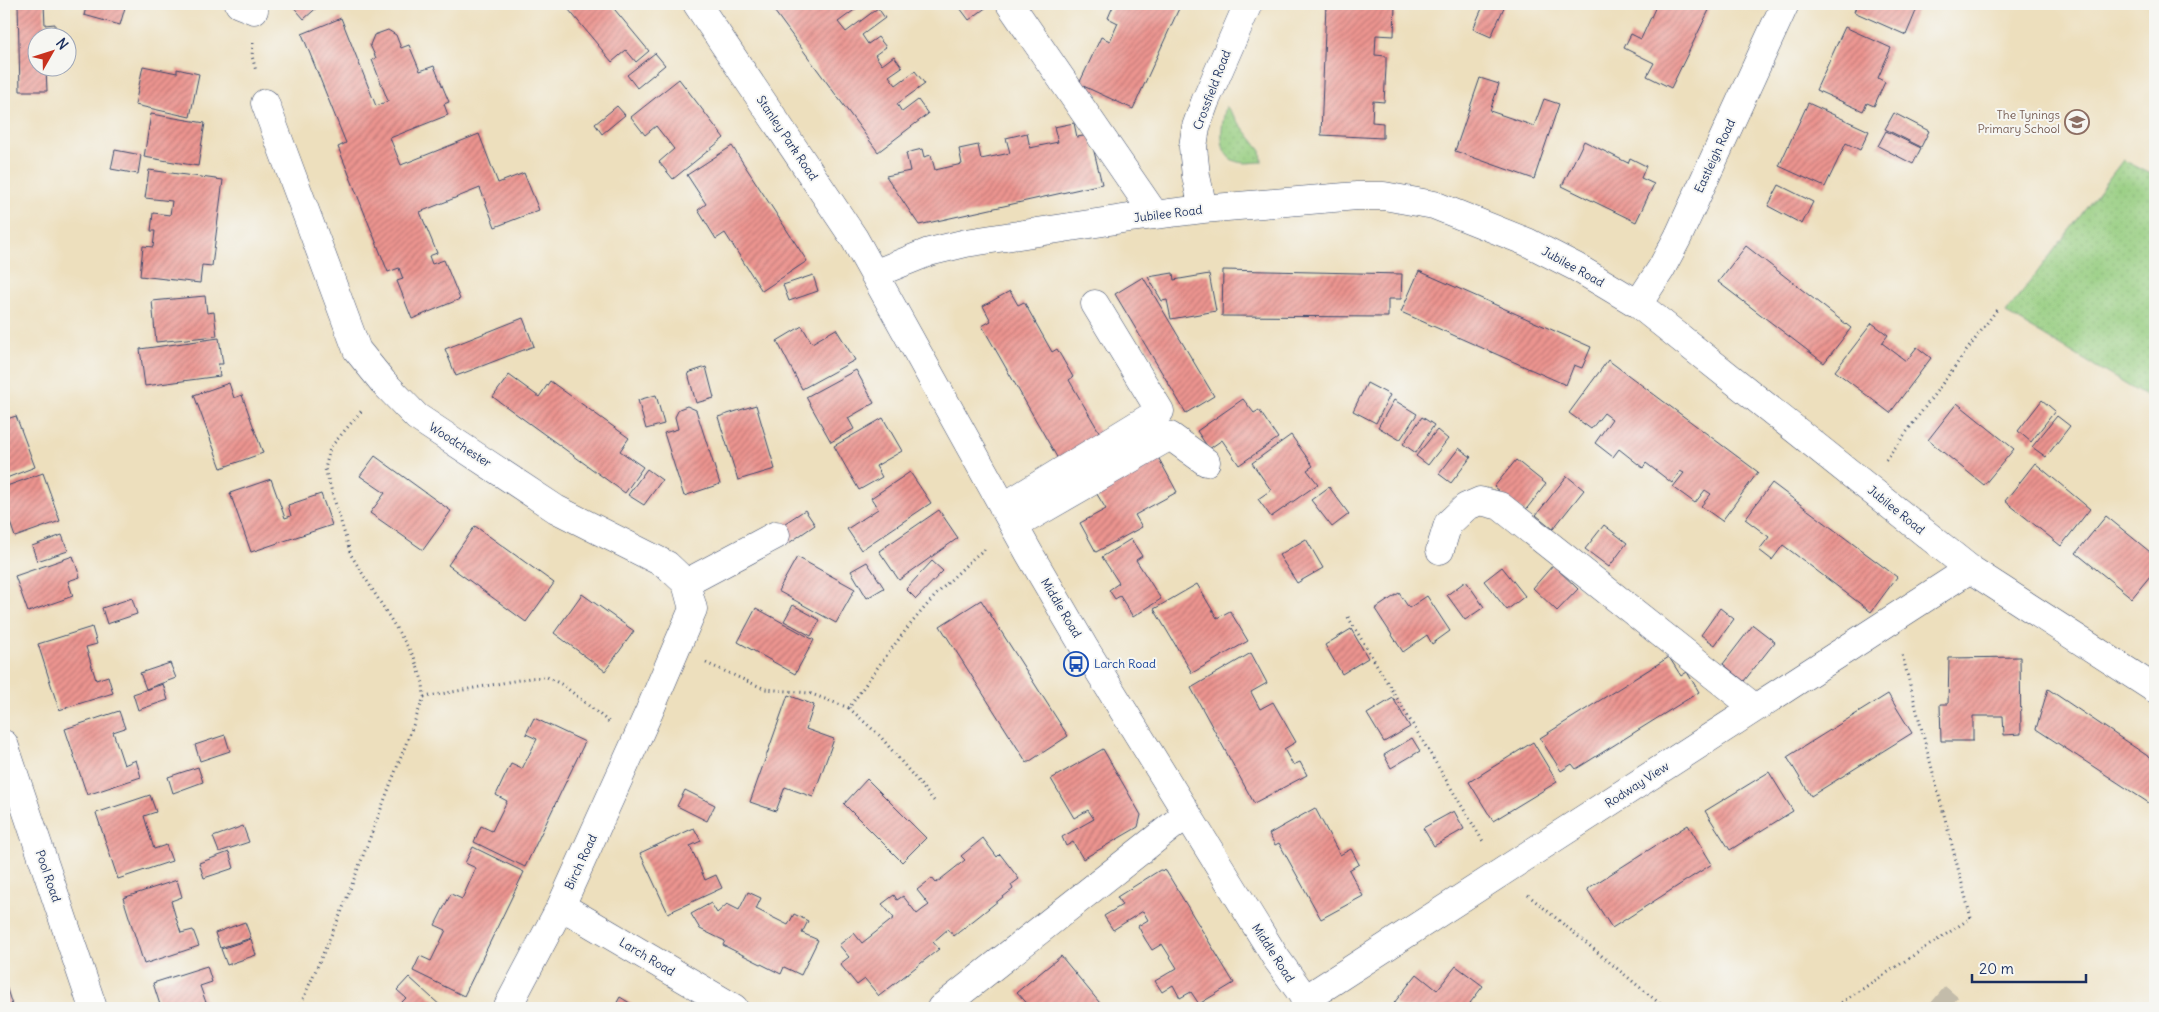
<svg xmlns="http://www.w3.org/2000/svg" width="2159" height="1012" font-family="Delius,sans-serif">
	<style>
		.grass { fill: url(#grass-dots); stroke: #587e6f }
		.building { fill: url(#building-hatch) }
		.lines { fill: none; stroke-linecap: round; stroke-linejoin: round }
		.minor-tunnel { stroke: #c3bcaa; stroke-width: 28; stroke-dasharray: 28 14; stroke-linecap: butt }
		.minor-casing { stroke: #3a496c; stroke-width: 29 }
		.path { stroke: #3a496c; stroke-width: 3; stroke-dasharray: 1 4; stroke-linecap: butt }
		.minor { stroke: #fff; stroke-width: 28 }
		.labels { text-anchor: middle; stroke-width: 4; stroke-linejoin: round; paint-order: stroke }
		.street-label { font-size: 12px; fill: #1b2f5e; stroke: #f6f6f2 }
		.education-label { font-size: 12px; fill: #785e54; stroke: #f6f6f2; text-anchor: end }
		.transit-label { font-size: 12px; fill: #164399; stroke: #f6f6f2; text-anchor: start }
	</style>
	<defs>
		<pattern id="grass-dots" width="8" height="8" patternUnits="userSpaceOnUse" patternTransform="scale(1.25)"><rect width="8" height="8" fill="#96cd80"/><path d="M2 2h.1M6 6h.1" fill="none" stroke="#81b071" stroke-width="1.8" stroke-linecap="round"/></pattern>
		<pattern id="building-hatch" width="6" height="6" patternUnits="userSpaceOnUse" patternTransform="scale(1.25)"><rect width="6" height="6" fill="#ec948f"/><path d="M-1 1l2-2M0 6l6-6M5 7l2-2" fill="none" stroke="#be7978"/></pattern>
	</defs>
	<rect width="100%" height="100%" fill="#f6f6f2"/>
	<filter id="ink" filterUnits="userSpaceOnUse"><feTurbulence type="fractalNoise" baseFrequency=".02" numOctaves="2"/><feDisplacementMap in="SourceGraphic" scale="10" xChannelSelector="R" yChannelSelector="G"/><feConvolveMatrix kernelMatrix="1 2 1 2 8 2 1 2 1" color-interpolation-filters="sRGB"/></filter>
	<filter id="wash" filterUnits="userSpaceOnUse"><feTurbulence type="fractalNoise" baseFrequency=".0096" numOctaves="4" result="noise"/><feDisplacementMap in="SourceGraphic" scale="20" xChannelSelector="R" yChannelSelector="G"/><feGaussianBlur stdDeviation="1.12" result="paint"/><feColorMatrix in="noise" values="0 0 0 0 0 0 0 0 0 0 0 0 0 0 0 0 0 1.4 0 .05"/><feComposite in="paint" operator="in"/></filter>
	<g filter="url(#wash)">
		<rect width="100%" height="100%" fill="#eddfbd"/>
		<path class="grass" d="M1226,106L1261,151L1262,162C1255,162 1245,164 1238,162C1215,157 1222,122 1226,106Z
			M2123,160L2155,176V402L2006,313Z"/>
		<g id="blocks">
			<path class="building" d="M18,4H44L45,25L55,24V38H38V68H46L47,91H20Z
				M87,4H126L120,25L84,15Z
				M291,4H321L304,19Z
				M564,4H610L649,51L636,62L626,50L612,62Z
				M769,4H854L857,8L838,22L846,32L878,8L885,18L862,35L868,44L878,37L886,47L875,55L882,65L894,56L902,67L889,76L896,85L915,71L925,84L897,104L902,112L918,100L928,114L878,152Z
				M957,4H991L969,20Z
				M1114,4H1181L1133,109L1079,84L1101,37L1110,41L1118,23L1108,18Z
				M1326,4H1395L1394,36L1376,35L1375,55L1386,56V68L1384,102L1373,101L1372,122L1383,123V138L1321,135Z
				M1484,4L1505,5L1491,37L1473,29Z
				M1657,4H1712L1671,88L1647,76L1654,63L1624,48L1631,34L1641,39Z
				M1857,4H1919L1906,35L1854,12Z
				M341,18L376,106L388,101L372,60L376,58L370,45L374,35L388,30L396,35L401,48L409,45L420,71L434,66L449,102L444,104L448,115L390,138L401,165L479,134L498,183L524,173L539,210L495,227L480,188L420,212L437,253L429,256L432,264L444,260L460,299L412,319L397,281L403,279L399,268L388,272L338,147L346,143L302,34Z
				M1845,27L1891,48L1878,78L1885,82L1874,106L1867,103L1863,111L1816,90Z
				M655,53L665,65L637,88L627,75Z
				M143,66L177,73V69L199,74L190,117L135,105Z
				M1480,78L1499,84L1490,111L1534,126L1544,99L1559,104L1534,179L1455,151Z
				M679,79L724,138L673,179L659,162L674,149L656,126L645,135L631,117Z
				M1808,103L1869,131L1860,150L1846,143L1825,187L1779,166Z
				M617,106L625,115L602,134L595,124Z
				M1894,113L1929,131L1921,147L1885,129Z
				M151,114L205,123L198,166L144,157Z
				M1074,123L1077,137L1090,135L1102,184L919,225L886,176L910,171L906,153L922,149L924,157L931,155L935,170L962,164L959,149L978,145L981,159L1010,153L1006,138L1027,133L1030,148L1058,142L1054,127Z
				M1886,131L1921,148L1913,164L1878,146Z
				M1584,141L1628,163L1630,158L1646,166L1641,178L1654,184L1636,222L1562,186Z
				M732,146L807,261L762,291L725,233L716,239L698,210L706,204L687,175Z
				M115,150L141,155L138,174L111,169Z
				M149,170L223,180L212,266L202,265L200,283L140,276L143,246L153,247L155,231H151L153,213L170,215L172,201L145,198Z
				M1779,185L1813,202L1802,224L1768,206Z
				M1746,246L1851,328L1824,363L1718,282Z
				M1223,270L1402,274L1401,299H1388V317L1222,316Z
				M1419,271L1591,347L1582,368L1574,365L1566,385L1401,312Z
				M1173,273L1174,280L1209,274L1216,311L1171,319L1167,300L1162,301L1148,277Z
				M813,275L818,291L789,301L783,285Z
				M1143,277L1214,396L1186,413L1115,294Z
				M1010,291L1018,305L1024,302L1052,352L1057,349L1073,377L1069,380L1101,435L1058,459L982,326L991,321L983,306Z
				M205,296L207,313L214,312L217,336L156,342L152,301Z
				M523,318L534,346L456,376L445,349Z
				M1872,323L1888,335L1882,343L1906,361L1917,347L1931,358L1890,413L1835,371Z
				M802,326L812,343L836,329L855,360L802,389L777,341Z
				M219,338L223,364H218L220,376L145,386L140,349Z
				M1608,360L1758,472L1722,521L1701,506L1711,494L1705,490L1695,503L1673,487L1684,473L1680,471L1672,483L1646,463L1643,468L1619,449L1613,457L1595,443L1612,419L1604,413L1591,429L1569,413Z
				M706,367L714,398L696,403L688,373Z
				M856,370L874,403L848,418L854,429L831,442L806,397Z
				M509,375L539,397L550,381L629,438L620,451L643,467L625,493L493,397Z
				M229,383L234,398L242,395L263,453L221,468L194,395Z
				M1367,383L1390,395L1376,423L1353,411Z
				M656,395L664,424L646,429L638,400Z
				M1243,399L1254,413L1259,410L1278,438L1239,465L1222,440L1209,449L1197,431Z
				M1394,400L1417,414L1400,440L1378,427Z
				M2042,400L2055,411L2031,442L2018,431Z
				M1957,403L2014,449L1984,485L1928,440Z
				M756,405L775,469L738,480L718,417Z
				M687,406L696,410L720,484L684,496L664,433L678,429L675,417L679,409Z
				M16,416L35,467L4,479V420Z
				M2057,416L2070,426L2046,457L2032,447Z
				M1422,417L1434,425L1416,453L1403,444Z
				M883,418L902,451L876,466L882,477L859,490L834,446Z
				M1437,430L1448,439L1428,465L1416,456Z
				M1291,435L1313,466L1307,470L1318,484L1271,517L1258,499L1271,490L1252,463Z
				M1459,448L1471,457L1451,483L1439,474Z
				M375,456L451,511L423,550L370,513L385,493L360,476Z
				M1158,457L1177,492L1135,515L1142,527L1096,552L1080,523L1106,509L1095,491Z
				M1516,460L1546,484L1524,512L1494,487Z
				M2035,463L2090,509L2061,546L2005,501Z
				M647,469L662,480L644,505L628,495Z
				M910,472L931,503L861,550L847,529L878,509L871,498Z
				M43,473L60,521L15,537L4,505V487Z
				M1567,476L1584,490L1553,529L1536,515Z
				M271,479L285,518L291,516L288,505L321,494L332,525L251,552L230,493Z
				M1772,483L1897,577L1871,612L1783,545L1772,560L1759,550L1769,537L1745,519Z
				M1329,487L1349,514L1332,527L1311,500Z
				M805,510L815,525L789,543L779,527Z
				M939,510L958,538L899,580L879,551Z
				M2106,516L2155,556V570L2132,598L2076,553Z
				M1604,525L1627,543L1609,567L1585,549Z
				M475,526L554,583L526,622L448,565Z
				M62,535L68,551L37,561L32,546Z
				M1131,539L1142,556L1136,560L1161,599L1133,617L1120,596L1115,599L1109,590L1119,583L1102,557Z
				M1306,539L1323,568L1297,583L1279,555Z
				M73,556L80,577L68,581L73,596L28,612L15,576Z
				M797,557L855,589L836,623L778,591Z
				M932,561L943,571L916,599L906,589Z
				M867,562L884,588L867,598L851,571Z
				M1553,565L1578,589L1557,611L1533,588Z
				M1502,567L1525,596L1507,610L1484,581Z
				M1466,581L1484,607L1465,620L1447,595Z
				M1197,584L1217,618L1230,611L1248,641L1192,673L1154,609Z
				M1399,593L1409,608L1427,596L1450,631L1432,644L1427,635L1403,652L1375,609Z
				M582,594L634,631L605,671L554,633Z
				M132,598L137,614L107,624L102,608Z
				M981,600L1068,736L1027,763L940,626Z
				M793,605L820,620L811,636L784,621Z
				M756,608L814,640L795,674L738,642Z
				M1720,608L1734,619L1715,645L1701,635Z
				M1753,625L1775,642L1744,681L1723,664Z
				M92,627L97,644L86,647L96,680L108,676L113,693L59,710L38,644Z
				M1351,629L1368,658L1342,674L1325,645Z
				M1251,653L1267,683L1251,692L1260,709L1273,702L1296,742L1284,749L1293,765L1300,762L1307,775L1254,803L1191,688Z
				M1669,657L1681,676L1687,672L1699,692L1576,769L1572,764L1561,771L1540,738Z
				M2020,657L2021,734L2004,735L2003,716H1973V741H1941L1940,704H1948L1949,658Z
				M170,663L176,678L146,689L140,673Z
				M163,684L168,700L138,710L133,694Z
				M2048,689L2155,761V807L2036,729Z
				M1888,694L1912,733L1811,796L1787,757Z
				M788,695L814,705L806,729L834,739L813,797L785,787L776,811L750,802Z
				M1393,698L1410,727L1384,742L1367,714Z
				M119,711L125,728L113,732L124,765L136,760L141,777L87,795L65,729Z
				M534,718L585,742L525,867L474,842L481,826L492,831L507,801L496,795L503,780L511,764L522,769L537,739L526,734Z
				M225,735L230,751L200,761L195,745Z
				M1412,738L1420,751L1391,768L1384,755Z
				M1533,742L1557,782L1493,821L1469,782Z
				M1103,749L1141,815L1138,827L1083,859L1073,842L1066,846L1062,837L1094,819L1088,810L1074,818L1051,779Z
				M198,767L203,782L173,793L168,777Z
				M1769,772L1793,811L1730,850L1705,811Z
				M867,779L926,838L902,862L844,804Z
				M685,790L715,805L707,821L677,806Z
				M150,795L156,812L144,816L154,849L166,845L172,861L118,879L96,813Z
				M1315,808L1340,855L1351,849L1359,864L1349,870L1363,896L1321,919L1279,843L1275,845L1269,834Z
				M1454,811L1464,829L1434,846L1423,828Z
				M1688,825L1712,864L1612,928L1587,889Z
				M243,826L249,842L219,852L213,837Z
				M694,828L701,841L690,846L698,863L705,880L716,875L722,888L668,913L640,853Z
				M983,838L997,857L1000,854L1019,879L1011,885L1013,889L954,936L948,929L933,942L939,949L879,996L865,979L857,985L840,964L849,957L839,945L854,933L862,943L894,918L882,904L894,895L897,900L903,896L917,914L922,910L929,905L917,890L932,878L936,883L965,860L961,856Z
				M473,847L524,872L464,996L413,971L420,956L431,961L446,930L435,925L443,909L451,894L462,899L476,868L465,863Z
				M229,852L234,868L204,878L199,863Z
				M1160,870L1166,871L1234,983L1199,1004L1191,992L1180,998L1173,985L1162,992L1155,981L1177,968L1162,944L1152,950L1145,939L1138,926L1148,920L1143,911L1113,930L1104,916L1122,905L1117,897Z
				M177,880L182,897L171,901L176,918L181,933L193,930L199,946L144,964L123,898Z
				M748,892L761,898L756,909L788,925L794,914L808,921L802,933L818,940L801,975L784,967L781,974L723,945L725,941L700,929L691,914L711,903L717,913L727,904L739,910Z
				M245,922L251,938L220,948L215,933Z
				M251,939L256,955L227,965L221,949Z
				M1061,956L1104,1008H1031L1017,992Z
				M207,966L212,982L200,986L208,1008H161L153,983Z
				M1456,966L1483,986L1470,1003L1477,1008H1402L1394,1003L1417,974L1437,990Z
				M409,977L443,1008H396L406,998L397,990Z
				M4,980L13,1008H4Z
				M620,997L638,1008H614Z"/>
		</g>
	</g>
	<g filter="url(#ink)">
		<use href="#blocks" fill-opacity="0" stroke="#3a496c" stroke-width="1"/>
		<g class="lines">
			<path class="minor-tunnel" d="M1936,997L1949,1008"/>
			<defs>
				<path id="minor" d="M239,4L254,10
					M697,4L854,238L1029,553L1084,647L1276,958L1312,1008
					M1010,4L1155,215
					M265,103L357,350L383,382L417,417L556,509L667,565L686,583L693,609L649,712L561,906L507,1008
					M1203,209L1196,176L1193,147L1196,127L1205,102L1248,4
					M874,274L929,252L966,243L1129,218L1203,209L1357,196H1384L1434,205L1527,242L1576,267L1638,304L1970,569L2155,689
					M1638,304L1661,269L1678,237L1785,4
					M1003,507L1160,411L1095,304
					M1014,526L1170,436L1206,462
					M1440,550L1448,524L1466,507L1480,501L1500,506L1755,708
					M686,583L776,535
					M4,744L93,1008
					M561,906L734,1008
					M1304,1000L1970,569
					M941,1008L1187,814"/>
			</defs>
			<use href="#minor" class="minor-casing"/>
			<path class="path" d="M253,43L252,56L256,71
				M1886,460L1998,308
				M1348,617L1484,843
				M706,663L765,689L809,693L849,708C883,659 917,611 961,570C969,562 977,554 987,548
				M424,697L530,678L547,677L563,685L609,722
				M849,708L880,736L935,802
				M1528,895L1665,1008
				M299,1008L341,913L424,697L423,683L414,657L351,555L325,469L330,448L363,409
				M1833,1008L1971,918L1902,654"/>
			<use href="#minor" class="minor"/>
		</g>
	</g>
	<defs>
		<symbol id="school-ring" viewBox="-11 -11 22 22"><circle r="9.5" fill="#f6f6f2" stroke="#8d6e63" stroke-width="1.5"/><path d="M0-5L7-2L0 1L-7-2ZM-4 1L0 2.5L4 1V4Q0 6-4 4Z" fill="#8d6e63"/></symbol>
		<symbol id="bus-ring" viewBox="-11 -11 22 22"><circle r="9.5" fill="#f6f6f2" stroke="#1a4fb4" stroke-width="1.5"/><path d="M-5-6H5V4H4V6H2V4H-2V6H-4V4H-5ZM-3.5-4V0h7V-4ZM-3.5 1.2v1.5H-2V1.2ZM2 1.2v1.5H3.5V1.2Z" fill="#1a4fb4"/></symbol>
	</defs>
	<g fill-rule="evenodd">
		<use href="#school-ring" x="2063" y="108" width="28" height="28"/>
		<use href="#bus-ring" x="1062" y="650" width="28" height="28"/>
	</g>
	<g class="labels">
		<g class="street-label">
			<text transform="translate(1212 90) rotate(-69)" y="4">Crossfield Road</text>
			<text transform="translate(787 138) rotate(56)" y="4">Stanley Park Road</text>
			<text transform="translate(1715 156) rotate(-65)" y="4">Eastleigh Road</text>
			<text transform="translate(1168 214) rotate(-7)" y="4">Jubilee Road</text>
			<text transform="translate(1573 267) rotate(29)" y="4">Jubilee Road</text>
			<text transform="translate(460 445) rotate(33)" y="4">Woodchester</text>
			<text transform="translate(1896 510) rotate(39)" y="4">Jubilee Road</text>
			<text transform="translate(1061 608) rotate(59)" y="4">Middle Road</text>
			<text transform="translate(1637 785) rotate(-33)" y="4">Rodway View</text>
			<text transform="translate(581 862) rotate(-65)" y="4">Birch Road</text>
			<text transform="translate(48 876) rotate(71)" y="4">Pool Road</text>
			<text transform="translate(1273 953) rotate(57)" y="4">Middle Road</text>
			<text transform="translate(647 957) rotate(31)" y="4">Larch Road</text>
		</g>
		<g class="education-label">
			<text x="2060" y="119">The Tynings<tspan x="2060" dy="14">Primary School</tspan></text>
		</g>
		<g class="transit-label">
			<text x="1094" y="668">Larch Road</text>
		</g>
	</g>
	<rect width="2159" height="1012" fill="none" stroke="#f6f6f2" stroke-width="20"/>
	<g transform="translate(52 52) rotate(51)"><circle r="24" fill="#f6f6f2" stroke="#9ea6b7"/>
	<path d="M0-4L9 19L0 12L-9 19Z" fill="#c8321e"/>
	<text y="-8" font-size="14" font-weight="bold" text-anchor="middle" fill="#1b2f5e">N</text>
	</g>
	<path d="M1972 974v8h114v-8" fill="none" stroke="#1b2f5e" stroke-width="2.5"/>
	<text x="1979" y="974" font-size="15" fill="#1b2f5e" stroke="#f6f6f2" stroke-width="4" paint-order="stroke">20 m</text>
</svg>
